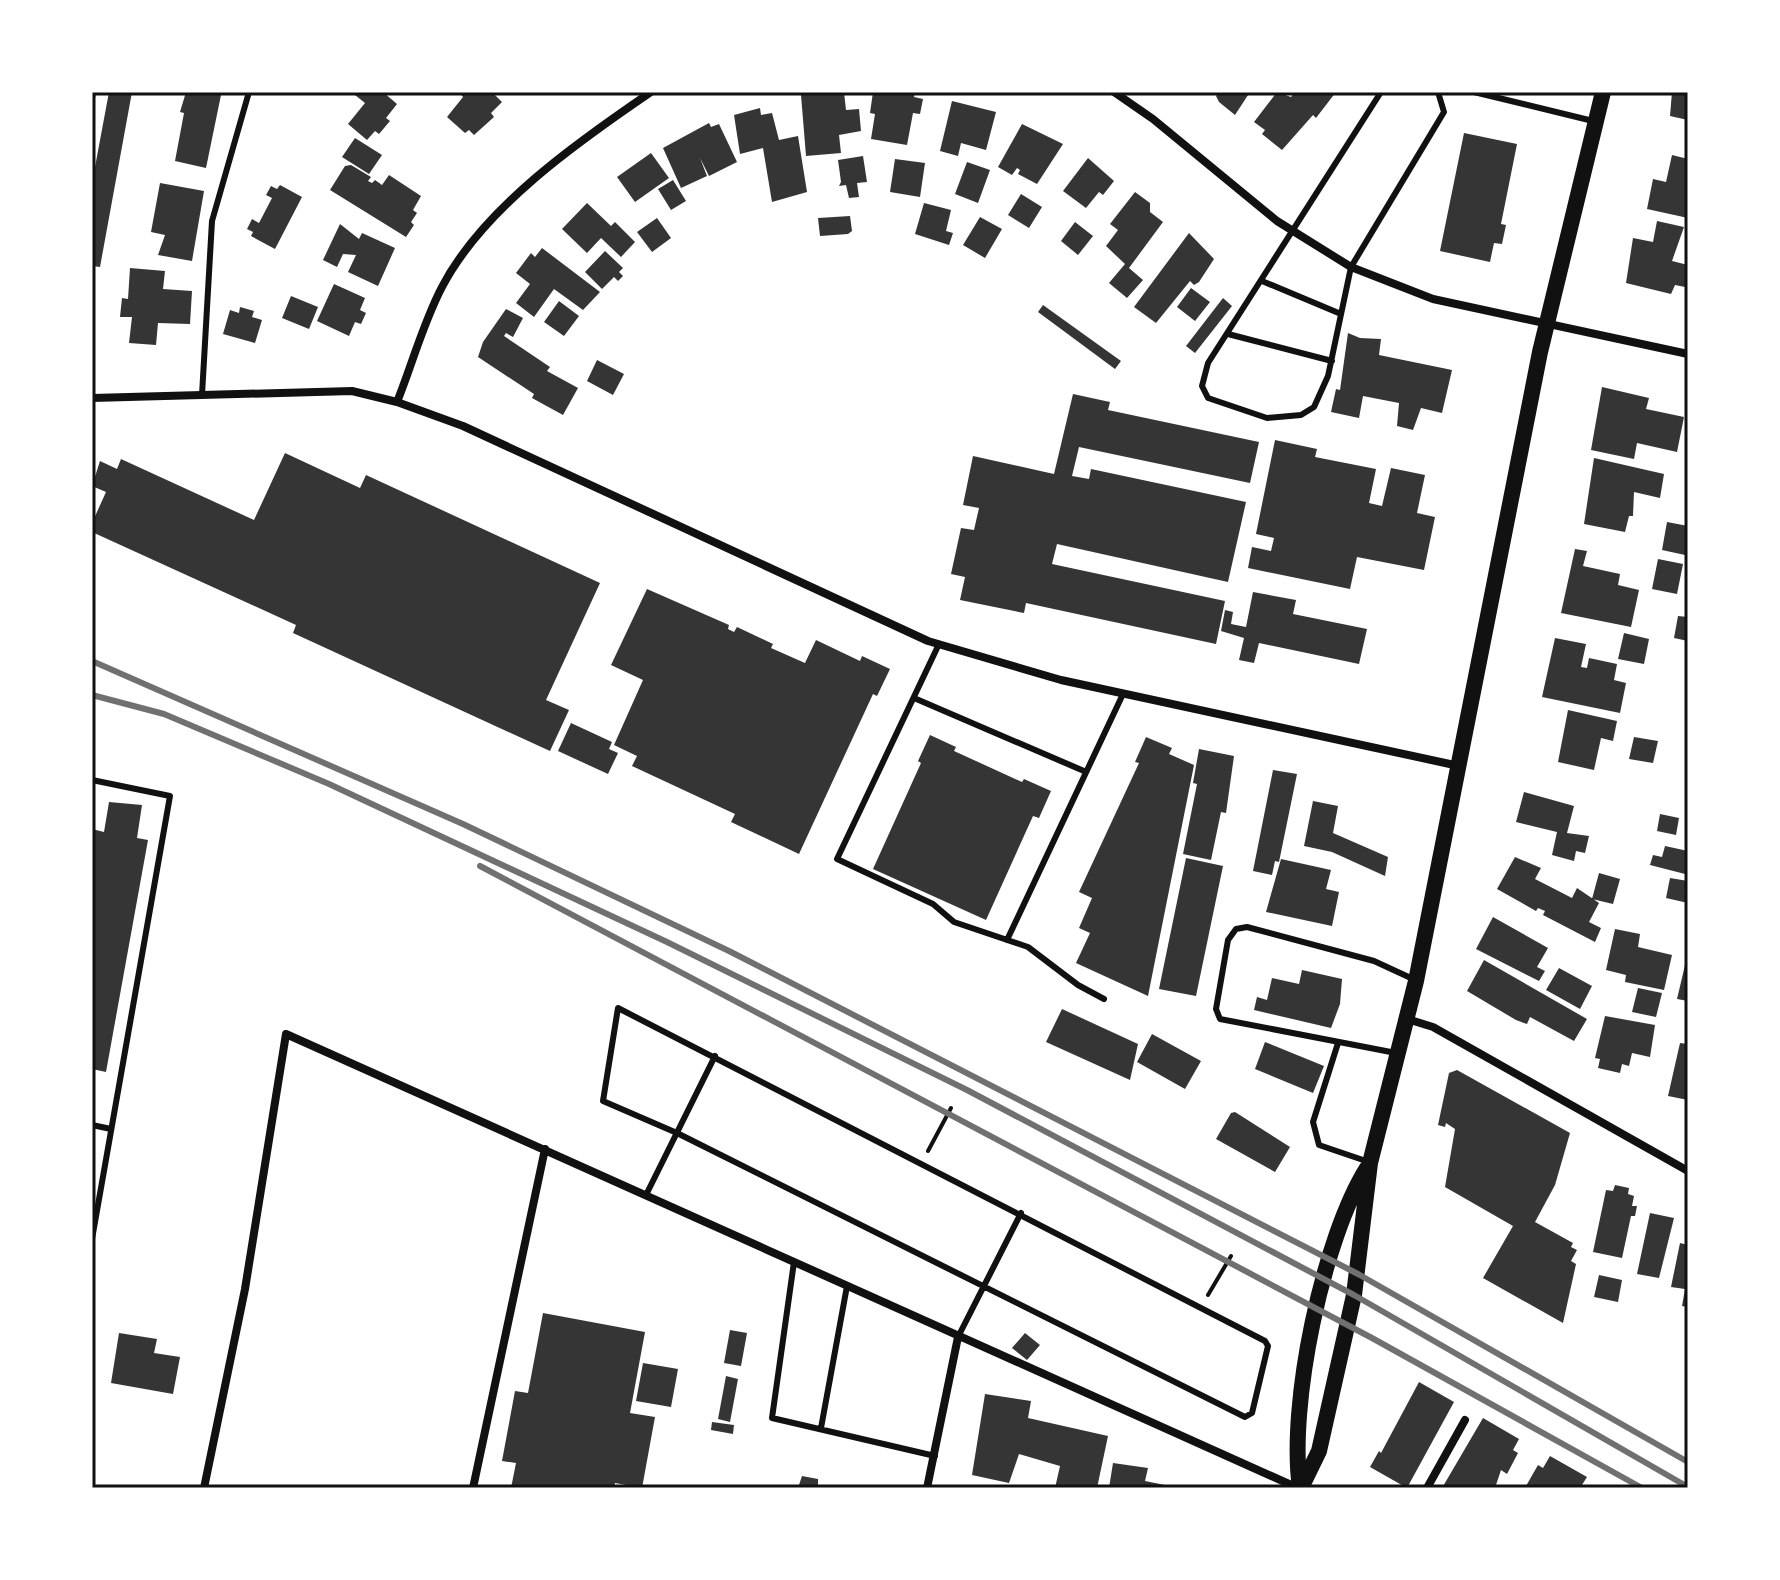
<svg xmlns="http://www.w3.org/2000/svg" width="1780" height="1580" font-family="'Golos Text',sans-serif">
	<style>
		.building { fill: #353535 }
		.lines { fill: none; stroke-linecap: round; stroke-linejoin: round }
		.path { stroke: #111; stroke-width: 4 }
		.service { stroke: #111; stroke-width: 6 }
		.minor { stroke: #111; stroke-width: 8 }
		.secondary { stroke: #111; stroke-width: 16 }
		.rail { stroke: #707070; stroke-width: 6 }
		.neatline { fill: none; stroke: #111; stroke-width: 3 }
	</style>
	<rect width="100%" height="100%" fill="#fff"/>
	<path class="building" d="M109,92H132L100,267L92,266V183Z
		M186,92L221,95L206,168L175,161L184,113L180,112Z
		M357,92H383L397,104L386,118L390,121L379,134L375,131L367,140L348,124L365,103L355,95Z
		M459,92H492L502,102L491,113L494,117L474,135L469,130L465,133L447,117L463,97Z
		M844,92L846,110L859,109L861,131L839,135L841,153L806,156L801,95Z
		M873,92H915L914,97L923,99L920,114L913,113L907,145L871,139L875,114L870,113Z
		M1219,92H1250L1235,115L1219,102L1216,96Z
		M1277,92L1291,97L1295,92H1336L1316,118L1313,115L1282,150L1262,134L1265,130L1254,122Z
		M1672,92H1688V120L1670,116Z
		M952,101L996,112L986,150L961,143L958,156L940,151Z
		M760,108L761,115L772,113L779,140L798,136L807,192L772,202L763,148L740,154L734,115Z
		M709,123L711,127L719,124L737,162L709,176L700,158L707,176L681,188L663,148Z
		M1022,124L1063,144L1037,184L1018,174L1020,170L1017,168L1012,175L998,167Z
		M1464,133L1517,144L1501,224L1506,225L1502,244L1494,243L1490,262L1440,251Z
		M355,138L382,155L369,174L342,157Z
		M651,153L669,178L635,202L617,177Z
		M1672,155L1688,159V218L1647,209L1653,179L1666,182Z
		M863,156L867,182L857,183L859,197L849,198L846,185L839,186L841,182L838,160Z
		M1088,158L1114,181L1103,195L1099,192L1086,208L1063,191Z
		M895,159L925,163L920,197L890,192Z
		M967,162L990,170L978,203L955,194Z
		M351,165L371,177L368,181L372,183L375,180L382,185L389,175L421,196L413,210L417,213L411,222L414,225L406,237L330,190L345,166Z
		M673,180L686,201L671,210L658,189Z
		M160,183L204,191L192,261L158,255L165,235L151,232Z
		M280,185L302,197L275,249L251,236L253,232L247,229L252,219L259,223L272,198L266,195L271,186L277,189Z
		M1135,192L1150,203V212L1163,222L1129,268L1143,280L1127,298L1109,283L1125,264L1106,246L1118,230L1110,224Z
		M1021,194L1042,207L1029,228L1008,215Z
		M587,203L611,226L615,222L635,242L621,257L601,238L587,253L562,229Z
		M924,203L951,210L946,231L953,233L949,245L915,234Z
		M850,216L852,231L848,234L820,236L818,218Z
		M980,217L1002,229L985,258L963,245Z
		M657,218L671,238L652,252L637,232Z
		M1657,221L1684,227L1672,261L1688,265V275L1685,287L1675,285L1671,294L1626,283L1633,238L1653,242Z
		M1075,222L1093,236L1078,255L1061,241Z
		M340,224L359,239L362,233L395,248L378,286L348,272L356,255L343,254L337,267L323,260Z
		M1189,233L1214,259L1199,282L1194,285L1190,281L1156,323L1134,307Z
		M542,248L600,292L583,310L554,289L534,317L516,303L530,284L516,273L531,253L535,257Z
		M605,251L623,268L619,272L623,276L618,281L614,277L602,289L585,272Z
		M130,268L165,271L163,289L192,291L190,324L158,323L156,345L129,343L132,317H120L122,298L128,299Z
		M334,284L365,298L360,310L366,313L361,324L355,322L349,336L317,321Z
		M1191,288L1210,302L1195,321L1177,307Z
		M291,296L318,307L309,329L282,318Z
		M1223,298L1232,306L1195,353L1186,346Z
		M559,301L579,316L564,336L544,322Z
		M1043,305L1121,361L1115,369L1038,312Z
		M240,307L254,311L252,317L262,320L255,343L223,334L230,310L239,313Z
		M506,309L523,318L513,337L506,333L504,336L550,367L547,371L578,388L563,415L532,398L534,394L478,357L483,342Z
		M1348,333L1360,338L1381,339L1379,355L1452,370L1442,413L1421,408L1413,430L1397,426L1399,403L1363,396L1359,418L1331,412L1336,389L1340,390Z
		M597,360L624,374L613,395L587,381Z
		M1602,387L1649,398L1646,409L1684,417L1677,452L1637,443L1634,459L1591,450Z
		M1073,394L1110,402L1108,410L1259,442L1250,483L1079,447L1072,476L1089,479L1091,469L1246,502L1228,582L1057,544L1052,564L1225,601L1216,644L1026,603L1024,613L960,600L965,577L951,574L961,528L974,530L979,508L963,505L973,456L1054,474Z
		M1275,440L1317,449L1315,457L1376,469L1369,503L1382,506L1391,468L1425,475L1417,513L1435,517L1424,570L1357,557L1350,589L1248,568L1252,547L1271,551L1274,538L1256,534Z
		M285,453L360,488L366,475L600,583L546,700L569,710L550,751L293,633L296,625L92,532V523L106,492L92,486L100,461L117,469L121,459L254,520Z
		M1594,458L1664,474L1660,498L1634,492L1633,516H1629L1625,532L1584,524Z
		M1667,522L1688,526L1685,555L1662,550Z
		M1575,549L1587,551L1583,566L1620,574L1618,585L1639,590L1631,627L1561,613Z
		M1658,559L1683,564L1677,594L1652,589Z
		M647,589L729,625L728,629L734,632L737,627L773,644L771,648L805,663L816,640L860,661L862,656L890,669L877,696L873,694L799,854L731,822L735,814L632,766L637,756L614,745L643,680L611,665Z
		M1253,592L1296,600L1293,614L1367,629L1359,664L1259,643L1254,663L1239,660L1244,638L1221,631L1225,610L1233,612L1231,624L1246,627Z
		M1678,616L1688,617V641L1674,638Z
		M1624,633L1649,639L1644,664L1618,659Z
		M1555,638L1586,644L1581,667L1587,668L1589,658L1617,664L1614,680L1626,683L1620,713L1542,697Z
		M1568,710L1617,721L1613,741L1601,738L1594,770L1558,762Z
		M571,723L612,742L609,749L618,753L608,774L558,751Z
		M930,735L956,747L954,751L1022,782L1024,779L1051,791L1039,818L1033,816L986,920L873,869L921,763L918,761Z
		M1146,737L1172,748L1169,754L1194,765L1148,996L1076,963L1090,933L1079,928L1092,898L1079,892L1139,763L1135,762Z
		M1634,737L1658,741L1653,763L1629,759Z
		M1199,749L1234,756L1226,813L1221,812L1211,860L1183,854L1197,784L1193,783Z
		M1273,770L1297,774L1279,862L1275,861L1272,875L1253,871Z
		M1524,792L1574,806L1567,833L1589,836L1585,853L1576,851L1574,861L1552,855L1557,832L1516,822Z
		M1313,801L1338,806L1333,833L1388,857L1385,876L1332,852L1304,846Z
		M109,802L142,805L137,838L148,840L106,1072L92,1069V829L104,832Z
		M1660,814L1679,818L1676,835L1657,831Z
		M1665,846L1688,851L1685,874L1650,865L1653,855L1662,857Z
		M1515,857L1541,868L1535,879L1572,898L1577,888L1599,903L1589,922L1601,928L1595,942L1543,915L1545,911L1538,908L1536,911L1497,889Z
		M1186,858L1223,866L1196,996L1159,989Z
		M1281,859L1331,870L1326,889L1339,892L1332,926L1266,912Z
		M1599,873L1620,879L1613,904L1592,899Z
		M1670,878L1688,881V903L1666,898Z
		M1493,917L1548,948L1537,967L1545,971L1539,981L1476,949Z
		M1615,929L1640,934L1638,947L1672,955L1664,990L1625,982L1626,975L1606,970Z
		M1484,960L1587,1019L1574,1041L1530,1017L1527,1024L1516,1020L1467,991Z
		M1685,965H1688V1001L1677,999Z
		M1559,968L1592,986L1580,1009L1546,990Z
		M1302,970L1342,979L1340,1004L1331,1028L1254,1010L1257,997L1267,1000L1272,978L1299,984Z
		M1638,988L1662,993L1656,1017L1632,1012Z
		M1062,1009L1138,1044L1130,1080L1046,1042Z
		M1605,1016L1655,1025L1650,1057L1632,1053L1629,1066L1622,1064L1620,1073L1598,1068L1600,1059L1595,1058Z
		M1152,1034L1201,1061L1185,1089L1137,1062Z
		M1265,1042L1324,1066L1313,1093L1255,1069Z
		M1680,1043L1688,1044V1100L1668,1096Z
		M1457,1070L1570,1133L1555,1185L1535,1222L1573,1243L1571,1247L1577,1250L1571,1261L1576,1264L1563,1323L1483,1278L1513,1226L1445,1187L1455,1129L1446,1123L1445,1127L1438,1125L1449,1073Z
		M1235,1112L1290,1147L1275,1172L1216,1139L1231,1113Z
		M1615,1185L1629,1188L1628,1194L1634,1196L1632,1206H1637L1635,1216H1631L1622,1258L1593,1252L1606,1190L1613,1191Z
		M1650,1213L1674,1218L1659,1278L1637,1274Z
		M1680,1243L1688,1245V1307L1682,1306L1685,1289L1671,1287Z
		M1599,1275L1622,1280L1618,1302L1594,1297Z
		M543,1313L645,1332L630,1413L655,1417L642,1488L615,1483L614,1488H511L516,1463L502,1461L515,1391L528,1393Z
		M730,1330L747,1333L741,1366L724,1363Z
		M119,1333L157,1339L154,1353L180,1357L173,1394L111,1383Z
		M1025,1333L1040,1345L1027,1360L1012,1348Z
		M643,1363L678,1369L671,1407L636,1401Z
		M726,1376L738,1379L730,1422L718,1419Z
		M1419,1382L1454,1402L1407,1488L1370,1467L1379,1451L1381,1453Z
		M985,1394L1031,1401L1028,1418L1108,1436L1097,1488H1055L1060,1466L1019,1454L1009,1483L972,1475Z
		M1483,1418L1519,1439L1513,1450L1518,1453L1507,1474L1501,1470L1495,1488H1442Z
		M712,1422L734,1425L733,1434L711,1430Z
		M1550,1456L1587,1477L1580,1488L1526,1486L1538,1465L1543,1468Z
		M1113,1463L1148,1468L1145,1481L1180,1488H1109Z
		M802,1476L818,1479V1488H798Z"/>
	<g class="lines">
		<path class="path" d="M928,1151L951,1108
			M1208,1295L1231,1256"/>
		<path class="service" d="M1381,92L1208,363L1202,386L1208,398L1267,418L1301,415L1314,407L1328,376L1351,267L1444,112L1438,92
			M1474,92L1593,121
			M92,98L93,92
			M1262,281L1341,314
			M1228,334L1332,361
			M202,395L212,221L249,92
			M939,644L837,859L933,904L954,922L1028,947L1078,985L1104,999
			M914,698L1084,771
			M92,780L170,796L92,1239
			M1007,940L1123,694
			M618,1008L1265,1341L1268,1346L1252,1413L1245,1417L677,1133L603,1101Z
			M1338,1043L1313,1122L1319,1145L1369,1162
			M1396,1053L1220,1019L1216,1009L1228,940L1236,929L1247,927L1374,961L1413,979
			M92,1125L111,1129
			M646,1195L715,1056
			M794,1262L772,1418L935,1456
			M958,1337L1021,1213
			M821,1428L847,1286"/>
		<path class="minor" d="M1114,92L1153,119L1277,221L1351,267L1433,299L1688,354
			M92,398L352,391L397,402L463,426L928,641L1061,680L1459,766
			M397,402C412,365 423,323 442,287C483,208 579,141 651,92
			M1407,1019L1433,1027L1688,1171
			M204,1488L245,1289L286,1034L1298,1488
			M473,1488L545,1149
			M927,1488L958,1337
			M1427,1488L1465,1420"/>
		<path class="secondary" d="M1300,1488C1288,1405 1323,1238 1367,1168
			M1301,1488L1319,1451L1354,1295L1370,1163L1416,981L1540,352L1603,92"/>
		<path class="rail" d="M92,661L463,824L729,951L1358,1274L1688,1462
			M92,695L164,714L329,784L667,942L967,1090L1354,1295L1688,1487
			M480,866L1372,1338L1642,1488"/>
	</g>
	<rect width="1780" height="1580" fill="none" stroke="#ffffff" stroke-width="188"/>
	<rect x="94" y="94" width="1592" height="1392" class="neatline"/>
</svg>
